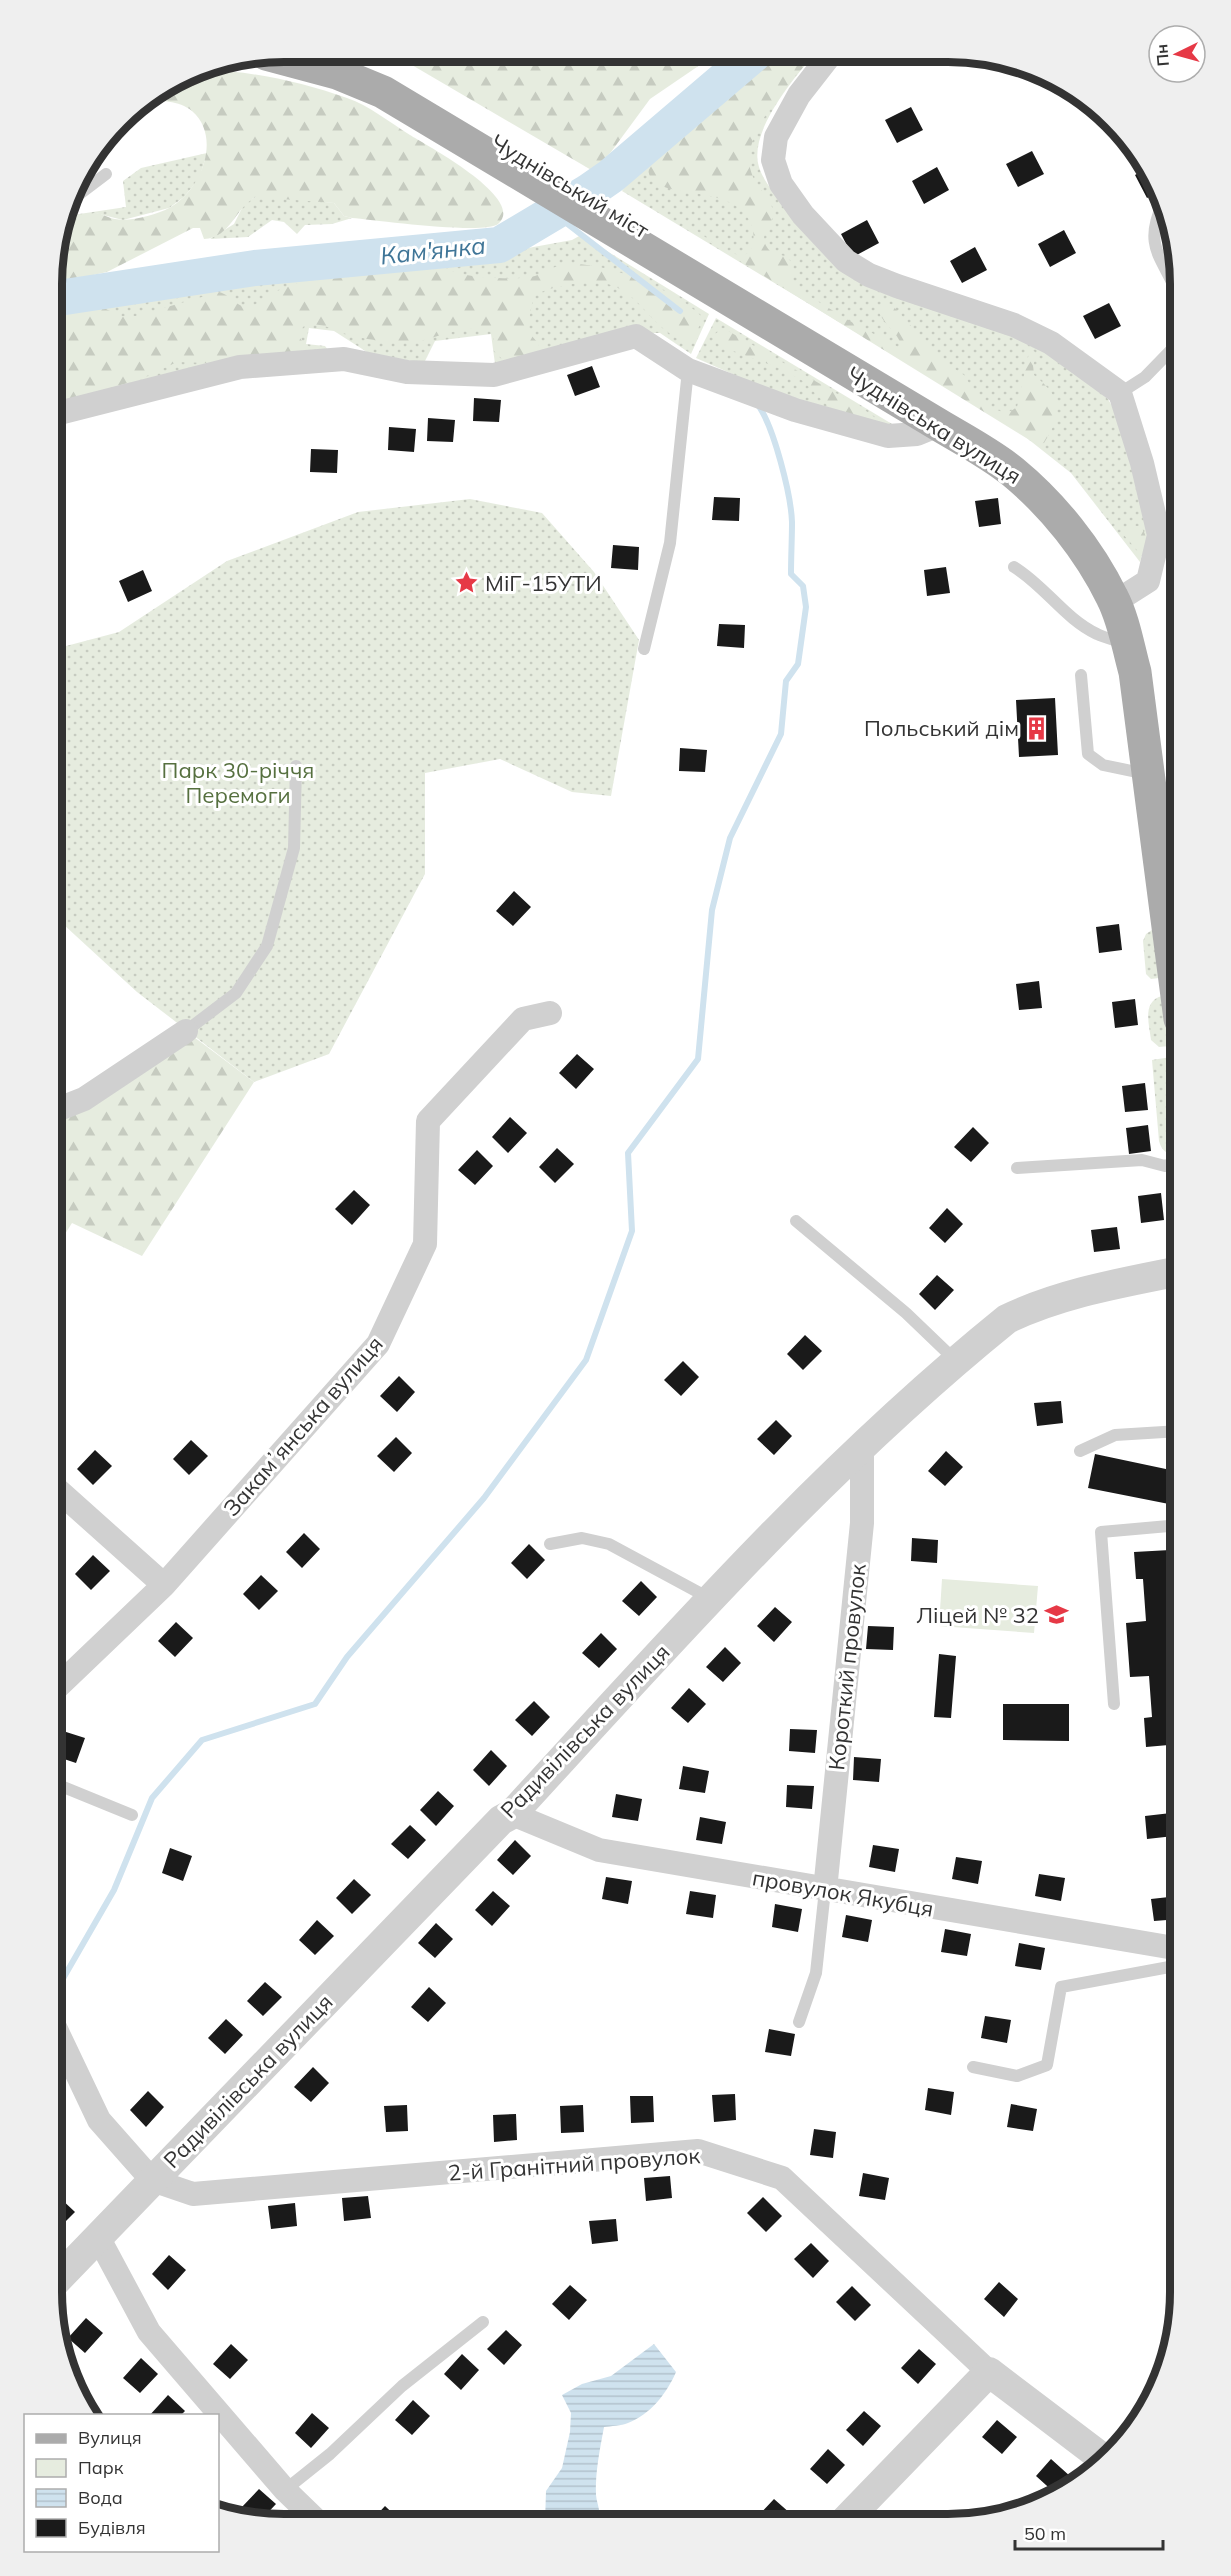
<svg xmlns="http://www.w3.org/2000/svg" width="1231" height="2576" font-family="Mulish,sans-serif">
	<style>
		.green { fill: url(#green-dots) }
		.forest { fill: url(#forest-firs) }
		.pitch { fill: #e6ecdf }
		.water { fill: url(#water-rules) }
		.lines { fill: none; stroke-linecap: round; stroke-linejoin: round }
		.stream { stroke: #cfe2ee; stroke-width: 6 }
		.river { stroke: #cfe2ee; stroke-width: 36 }
		.building { fill: #1a1a1a }
		.service { stroke: #d0d0d0; stroke-width: 12 }
		.minor { stroke: #d0d0d0; stroke-width: 24 }
		.tertiary { stroke: #d0d0d0; stroke-width: 30 }
		.primary { stroke: #ababab; stroke-width: 33 }
		.labels { text-anchor: middle; stroke-width: 6; stroke-linejoin: round; paint-order: stroke }
		.street-label { font-size: 22px; fill: #333; stroke: #fff }
		.poi-label { font-size: 22px; fill: #333; stroke: #fff; text-anchor: end }
		.park-label { font-size: 22px; fill: #56703f; stroke: #fff }
		.water-label { font-size: 24px; font-style: italic; fill: #3f7597; stroke: #fff }
		.rim { fill: none; stroke: #333; stroke-width: 8 }
	</style>
	<defs>
		<pattern id="green-dots" width="8" height="8" patternUnits="userSpaceOnUse" patternTransform="scale(1.5)"><rect width="8" height="8" fill="#e6ecdf"/><path d="M2 2h.1M6 6h.1" fill="none" stroke="#c6cbc0" stroke-width="1.8" stroke-linecap="round"/></pattern>
		<pattern id="forest-firs" width="22" height="20" patternUnits="userSpaceOnUse" patternTransform="scale(1.5)"><rect width="22" height="20" fill="#e6ecdf"/><path d="M5 1l3.5 6h-7zM16 11l3.5 6h-7z" fill="#c6cbc0"/></pattern>
		<pattern id="water-rules" width="6" height="5" patternUnits="userSpaceOnUse" patternTransform="scale(1.5)"><rect width="6" height="5" fill="#cfe2ee"/><path d="M0 2.5h6" fill="none" stroke="#b2c2cd"/></pattern>
	</defs>
	<rect width="100%" height="100%" fill="#fff"/>
	<path class="green" d="M755,54H814C793,80 748,132 759,167C764,183 777,196 787,209C802,230 817,248 836,264L978,320L1057,356L1108,399L1121,422L1149,530L1140,562L1071,473L1013,427L622,191L646,157L698,123L711,97L738,84L749,59Z
		M207,153L199,179L184,197L169,208L123,220L95,213L76,226L62,229L66,216L126,207L123,181L141,168Z
		M256,197H278L334,203L344,216L352,218L332,224L305,225L297,234L284,222L272,220L248,237L210,239L234,224L245,202Z
		M581,235L709,314L691,354L660,333H646L495,364L491,334L435,341L424,363L370,354L334,331L309,328L306,344L325,346L328,350L51,409L52,310L167,290C193,295 199,286 222,279C236,274 251,277 265,272L276,259L287,255L305,266L363,263L399,249L468,255L528,248L572,240Z
		M716,318L897,427L893,431L755,384L696,358Z
		M470,499L542,513L594,572L639,640L611,796L572,792L500,759L425,773V874L329,1054L254,1082L137,992L51,913V650L119,632L227,561L358,512Z
		M1152,930L1159,978L1151,979L1146,974L1143,941L1146,934Z
		M1162,996L1169,1046L1159,1047L1151,1040C1149,1024 1142,1001 1162,996Z
		M1171,1057L1180,1116V1153C1169,1156 1162,1152 1159,1141L1152,1060Z"/>
	<path class="forest" d="M398,52C423,52 430,83 454,52L639,53C650,70 664,67 675,53L716,54L650,99L611,152L593,171L400,58Z
		M755,54H814C792,81 742,132 750,168C755,188 768,194 772,207C779,225 751,233 772,253L785,256L794,264L790,280L793,286L848,320L898,347L901,344C896,330 879,321 878,307L882,303L891,304L945,363L964,375L976,394L994,409L1003,412L1011,411L1017,407L1029,353L1034,351L1037,355L1033,365L1034,375C1061,397 1064,412 1044,443L1036,444L688,229H694C705,236 737,264 749,252C754,246 754,237 753,230C741,175 640,208 649,164C654,142 684,137 697,124C705,116 704,104 712,96C720,89 733,90 740,81C747,73 747,62 755,54Z
		M190,71C242,68 298,81 347,98C370,106 389,122 410,135C424,144 528,199 498,224C484,235 375,220 352,218L344,216L334,203L256,197C235,207 231,238 204,239L200,228H193L107,272L52,284V268L62,229C76,230 81,215 94,213C100,212 108,218 115,219C130,222 156,215 169,208C200,192 223,138 192,111C179,100 160,101 144,100Z
		M383,255C416,254 447,274 480,277C498,278 519,280 535,276C544,273 552,267 561,265C599,258 678,290 703,318L693,340L684,342C638,320 636,269 567,285C555,288 542,289 533,298L528,326L530,334L539,344L538,354L504,361L494,351V335C480,318 432,340 415,342C393,343 366,340 346,334C332,329 322,323 306,324C290,340 308,343 314,351L208,363L177,362L138,380L51,405L52,313L97,305L121,316H136L219,292C233,296 235,308 251,307L277,291L306,280L330,263H363Z
		M723,328L862,408L877,419L878,423L862,420L827,405L803,381L779,368L720,346L715,340V334Z
		M1130,526H1140C1149,537 1146,544 1142,556L1122,533Z
		M186,1031L254,1082L142,1256L72,1223L51,1256V1112Z"/>
	<path class="pitch" d="M942,1579L1038,1586L1034,1633L939,1626Z"/>
	<path class="water" d="M654,2344L676,2372C667,2393 650,2415 628,2423C621,2426 611,2426 604,2427C600,2449 595,2472 596,2495C597,2505 602,2513 598,2523H545L546,2491L562,2468L570,2432L571,2413L562,2395L582,2384L611,2376Z"/>
	<g class="lines">
		<path class="stream" d="M552,212L680,311
			M51,2012L57,1989L114,1890L152,1798L202,1740L315,1704L347,1657L484,1498L586,1360L632,1231L628,1153L698,1059L712,910L730,838L781,734L786,681L798,664L806,607L803,586L791,574C791,556 792,539 792,522C791,495 774,427 758,405"/>
		<path class="river" d="M52,299L255,268L499,245L588,192L611,176L754,54"/>
	</g>
	<path class="building" d="M911,107L923,130L897,143L885,120Z
		M1032,151L1044,174L1018,187L1006,164Z
		M937,167L949,190L924,204L912,181Z
		M1149,167L1159,191L1147,198L1135,175Z
		M83,169L86,185L73,187L75,180Z
		M867,220L879,243L853,257L841,234Z
		M1064,230L1076,253L1050,267L1038,244Z
		M975,247L987,270L962,283L950,261Z
		M1109,303L1121,326L1095,339L1083,316Z
		M592,366L600,387L575,396L567,375Z
		M1180,385V443L1174,444L1168,386Z
		M474,398L501,400L499,422L473,421Z
		M428,418L455,420L453,442L427,441Z
		M389,427L416,429L414,452L388,450Z
		M311,449L338,450L337,473L310,472Z
		M714,497L740,498L739,521L712,520Z
		M998,498L1001,524L979,527L975,501Z
		M613,545L639,547L638,570L611,568Z
		M946,567L950,593L927,596L924,570Z
		M143,570L152,591L128,602L119,581Z
		M1173,595H1180V686L1172,617L1175,616Z
		M719,624L745,625L744,648L717,646Z
		M1055,698L1058,755L1019,757L1016,700Z
		M680,748L707,750L705,772L679,771Z
		M514,891L531,907L513,926L496,911Z
		M1119,924L1122,950L1099,953L1096,927Z
		M1039,981L1042,1008L1019,1010L1016,984Z
		M1135,999L1138,1025L1115,1028L1112,1002Z
		M577,1054L594,1069L576,1089L559,1073Z
		M1145,1083L1148,1110L1125,1112L1122,1086Z
		M510,1117L527,1133L508,1153L492,1137Z
		M1148,1125L1151,1151L1129,1154L1126,1128Z
		M973,1127L989,1143L971,1162L954,1147Z
		M557,1148L574,1164L555,1183L539,1167Z
		M477,1150L493,1166L475,1185L458,1170Z
		M354,1190L370,1205L352,1225L335,1209Z
		M1161,1193L1164,1220L1141,1223L1138,1196Z
		M947,1208L963,1224L945,1243L929,1228Z
		M1117,1227L1120,1249L1094,1252L1091,1230Z
		M937,1275L954,1290L935,1310L919,1294Z
		M805,1335L822,1351L803,1370L787,1354Z
		M683,1361L699,1377L681,1396L664,1380Z
		M399,1376L415,1392L397,1412L380,1396Z
		M1061,1401L1063,1423L1037,1426L1034,1403Z
		M776,1420L792,1436L774,1455L757,1439Z
		M396,1437L412,1453L394,1472L377,1456Z
		M191,1440L208,1456L189,1475L173,1459Z
		M95,1450L112,1466L93,1485L77,1469Z
		M946,1451L963,1467L945,1486L928,1471Z
		M1095,1454L1180,1472L1174,1505L1088,1488Z
		M304,1533L320,1549L302,1568L286,1552Z
		M912,1538L938,1540L937,1563L911,1561Z
		M529,1544L545,1560L527,1579L511,1563Z
		M1170,1550L1171,1570H1175L1180,1641V1744L1146,1747L1144,1718L1152,1717L1149,1676L1130,1677L1126,1623L1146,1621L1143,1579H1136L1134,1552Z
		M93,1555L110,1571L91,1590L75,1574Z
		M261,1575L278,1591L259,1610L243,1594Z
		M641,1581L657,1597L639,1616L622,1601Z
		M775,1607L792,1622L774,1642L757,1626Z
		M176,1622L193,1638L175,1657L158,1641Z
		M868,1626L894,1627L893,1650L866,1649Z
		M601,1633L617,1649L599,1668L582,1653Z
		M725,1647L741,1663L723,1682L706,1667Z
		M939,1654L956,1656L951,1718L934,1717Z
		M689,1688L706,1704L688,1723L671,1708Z
		M534,1701L550,1717L532,1736L515,1720Z
		M1003,1704H1069V1741L1003,1740Z
		M790,1729L817,1730L815,1753L789,1751Z
		M63,1731L85,1738L76,1763L55,1756Z
		M491,1750L507,1766L489,1786L473,1770Z
		M854,1757L881,1759L879,1782L853,1780Z
		M683,1766L709,1771L705,1793L679,1789Z
		M787,1785L814,1786L812,1809L786,1807Z
		M438,1791L454,1806L436,1826L420,1810Z
		M616,1794L642,1799L638,1821L612,1817Z
		M1171,1813L1174,1836L1147,1839L1145,1816Z
		M700,1817L726,1822L722,1844L696,1840Z
		M410,1825L426,1840L408,1859L391,1844Z
		M51,1835L57,1838L51,1854Z
		M515,1840L531,1856L513,1875L497,1860Z
		M873,1845L899,1849L895,1872L869,1867Z
		M170,1848L192,1856L183,1881L162,1873Z
		M956,1857L982,1861L978,1884L952,1879Z
		M1039,1874L1065,1878L1061,1901L1035,1896Z
		M606,1877L632,1881L628,1904L602,1899Z
		M354,1879L371,1895L352,1914L336,1898Z
		M493,1891L510,1906L492,1926L475,1910Z
		M690,1891L716,1895L713,1918L686,1914Z
		M1178,1896L1180,1919L1154,1921L1151,1899Z
		M775,1904L802,1909L798,1932L772,1927Z
		M846,1915L872,1920L868,1942L842,1937Z
		M317,1920L334,1936L315,1955L299,1940Z
		M436,1923L453,1939L435,1958L418,1943Z
		M945,1929L971,1934L967,1956L941,1952Z
		M1019,1943L1045,1948L1041,1970L1015,1966Z
		M265,1982L282,1997L263,2016L247,2001Z
		M429,1987L446,2003L428,2022L411,2007Z
		M1180,2009V2032L1172,2033L1169,2010Z
		M985,2016L1011,2020L1007,2043L981,2038Z
		M226,2019L243,2035L225,2054L208,2038Z
		M769,2029L795,2034L791,2056L765,2052Z
		M313,2067L329,2083L311,2102L294,2087Z
		M928,2088L954,2092L951,2115L925,2110Z
		M148,2091L164,2107L146,2127L130,2110Z
		M735,2094L736,2120L714,2122L712,2095Z
		M630,2096H653L654,2122L631,2123Z
		M1011,2104L1037,2109L1033,2131L1007,2127Z
		M407,2105L408,2131L386,2132L384,2106Z
		M583,2105L584,2132L561,2133L560,2106Z
		M516,2114L517,2140L494,2142L493,2115Z
		M814,2129L836,2132L833,2158L810,2155Z
		M863,2173L889,2178L885,2200L859,2196Z
		M670,2176L672,2198L646,2201L644,2178Z
		M58,2196L75,2212L56,2231L51,2226V2204Z
		M368,2196L371,2218L344,2221L342,2198Z
		M763,2197L782,2216L766,2232L747,2213Z
		M295,2203L297,2226L271,2229L268,2206Z
		M616,2219L618,2241L592,2244L589,2221Z
		M811,2243L829,2261L813,2278L794,2259Z
		M169,2255L186,2270L168,2290L152,2274Z
		M999,2282L1018,2299L1004,2317L984,2299Z
		M570,2285L587,2300L569,2320L552,2304Z
		M852,2286L871,2305L855,2321L836,2302Z
		M86,2318L103,2333L85,2353L68,2338Z
		M506,2330L522,2345L504,2365L487,2349Z
		M231,2344L248,2360L230,2379L213,2364Z
		M919,2349L936,2364L918,2384L901,2368Z
		M462,2354L479,2370L461,2390L444,2374Z
		M141,2358L158,2374L140,2393L123,2378Z
		M168,2395L185,2411L180,2416H149Z
		M413,2400L430,2416L412,2435L395,2420Z
		M864,2411L881,2426L863,2446L846,2430Z
		M312,2413L329,2428L311,2448L295,2433Z
		M997,2420L1017,2437L1002,2454L982,2437Z
		M828,2449L845,2465L827,2484L810,2469Z
		M1051,2459L1071,2477L1056,2494L1036,2476Z
		M259,2489L276,2504L260,2521H254L241,2508Z
		M774,2499L791,2514L782,2524H762L756,2518Z
		M385,2506L402,2522L371,2521Z"/>
	<g class="lines">
		<path class="service" d="M69,202L106,174
			M1163,203C1141,250 1166,259 1180,301
			M1120,393L1145,377L1180,341
			M1014,567C1045,586 1065,619 1097,634C1105,638 1115,640 1124,643
			M644,649L670,543L688,370
			M1081,675L1088,754L1103,765L1146,774
			M186,1031L236,993L267,946L294,848L296,766
			M1017,1168L1142,1160L1165,1166L1180,1161
			M796,1221L906,1313L955,1360
			M1080,1451L1115,1435L1180,1431
			M550,1544L582,1538L609,1544L709,1598
			M1114,1704L1101,1532L1180,1525
			M51,1782L132,1815
			M799,2022L816,1973L825,1890
			M973,2067L1017,2076L1047,2065L1061,1987L1180,1965
			M285,2490L330,2454L402,2386L483,2322"/>
		<path class="minor" d="M831,54L799,95L776,137L773,160L781,184L803,215L846,261L869,275L897,286L1014,325L1051,343L1120,393L1142,463L1159,535L1148,581L1115,602
			M51,415L240,367L344,359L407,372L494,375L636,336L688,370L795,410L888,436L917,434L939,425
			M1159,535L1171,524L1180,522
			M51,1112L84,1099L186,1031
			M51,1484L164,1585
			M51,1693L164,1585L378,1344L425,1244L428,1121L523,1019L550,1013
			M512,1814L599,1850L1180,1949
			M825,1890L862,1523V1444
			M51,2019L99,2120L152,2180L193,2194L698,2151L782,2178L989,2372
			M98,2237L149,2332L285,2490L317,2521"/>
		<path class="tertiary" d="M51,2286L501,1820L512,1814C670,1642 825,1466 1007,1319C1061,1293 1121,1283 1180,1271
			M842,2524L989,2372L1105,2460"/>
		<path class="primary" d="M266,54L337,73L383,92L939,425C964,440 991,454 1013,472C1053,505 1089,550 1112,597C1124,620 1128,647 1135,672L1180,1019"/>
	</g>
	<defs>
		<symbol id="sight-bare" viewBox="-9 -9 18 18"><path d="M0-6L1.8-2.2L6-1.7L2.9 1.2L3.7 5.4L0 3.3L-3.7 5.4L-2.9 1.2L-6-1.7L-1.8-2.2Z" fill="#e63946" stroke="#fff" stroke-width="2.5" paint-order="stroke"/></symbol>
		<symbol id="building-bare" viewBox="-9 -9 18 18"><path d="M-4-6H4V6H1V3H-1V6H-4ZM-2.5-4.3h1.7v1.8h-1.7ZM.8-4.3h1.7v1.8H.8ZM-2.5-1h1.7V.8h-1.7ZM.8-1h1.7V.8H.8Z" fill="#e63946" stroke="#fff" stroke-width="2.5" paint-order="stroke"/></symbol>
		<symbol id="school-bare" viewBox="-9 -9 18 18"><path d="M0-5L7-2L0 1L-7-2ZM-4 1L0 2.5L4 1V4Q0 6-4 4Z" fill="#e63946" stroke="#fff" stroke-width="2.5" paint-order="stroke"/></symbol>
	</defs>
	<g fill-rule="evenodd">
		<use href="#sight-bare" x="450" y="566" width="33" height="33"/>
		<use href="#building-bare" x="1020" y="712" width="33" height="33"/>
		<use href="#school-bare" x="1040" y="1598" width="33" height="33"/>
	</g>
	<g class="labels">
		<g class="street-label">
			<text transform="translate(570 186) rotate(31)" y="8">Чуднівський міст</text>
			<text transform="translate(934 425) rotate(32)" y="8">Чуднівська вулиця</text>
			<text transform="translate(303 1426) rotate(-49)" y="8">Закамʼянська вулиця</text>
			<text transform="translate(847 1667) rotate(-84)" y="8">Короткий провулок</text>
			<text transform="translate(585 1731) rotate(-46)" y="8">Радивілівська вулиця</text>
			<text transform="translate(843 1893) rotate(10)" y="8">провулок Якубця</text>
			<text transform="translate(248 2081) rotate(-46)" y="8">Радивілівська вулиця</text>
			<text transform="translate(574 2164) rotate(-4)" y="8">2-й Гранітний провулок</text>
		</g>
		<g class="poi-label">
			<text x="485" y="591" text-anchor="start">МіГ-15УТИ</text>
			<text x="1019" y="736">Польський дім</text>
			<text x="1039" y="1623">Ліцей № 32</text>
		</g>
		<g class="park-label">
			<text x="238" y="778">Парк 30-річчя<tspan x="238" dy="25">Перемоги</tspan></text>
		</g>
		<g class="water-label">
			<text transform="translate(433 251) rotate(-6)" y="8">Кам'янка</text>
		</g>
	</g>
	<path d="M0 0H1231V2576H0ZM284 62H948A222 222 0 0 1 1170 284V2292A222 222 0 0 1 948 2514H284A222 222 0 0 1 62 2292V284A222 222 0 0 1 284 62Z" fill="#efefef" fill-rule="evenodd"/>
	<path class="rim" d="M284 62H948A222 222 0 0 1 1170 284V2292A222 222 0 0 1 948 2514H284A222 222 0 0 1 62 2292V284A222 222 0 0 1 284 62Z"/>
	<rect x="24" y="2414" width="195" height="138" fill="#ffffff" stroke="#adadad" stroke-width="1.5"/>
	<rect x="36" y="2434" width="30" height="9" fill="#ababab" stroke="#adadad" stroke-width="1.5"/>
	<text x="78" y="2444" font-size="18" fill="#333333">Вулиця</text>
	<rect x="36" y="2459" width="30" height="18" fill="#e6ecdf" stroke="#adadad" stroke-width="1.5"/>
	<text x="78" y="2474" font-size="18" fill="#333333">Парк</text>
	<rect x="36" y="2489" width="30" height="18" fill="url(#water-rules)" stroke="#adadad" stroke-width="1.5"/>
	<text x="78" y="2504" font-size="18" fill="#333333">Вода</text>
	<rect x="36" y="2519" width="30" height="18" fill="#1a1a1a" stroke="#adadad" stroke-width="1.5"/>
	<text x="78" y="2534" font-size="18" fill="#333333">Будівля</text>
	<g transform="translate(1177 54) rotate(265)"><circle r="28" fill="#ffffff" stroke="#adadad" stroke-width="1.5"/>
	<path d="M0-4.5L10 22L0 15L-10 22Z" fill="#e63946"/>
	<text y="-9" font-size="16" font-weight="bold" text-anchor="middle" fill="#333333">Пн</text>
	</g>
	<path d="M1015 2540v9h148v-9" fill="none" stroke="#333333" stroke-width="3"/>
	<text x="1024" y="2540" font-size="18" fill="#333333" stroke="#ffffff" stroke-width="4.5" paint-order="stroke">50 m</text>
</svg>
